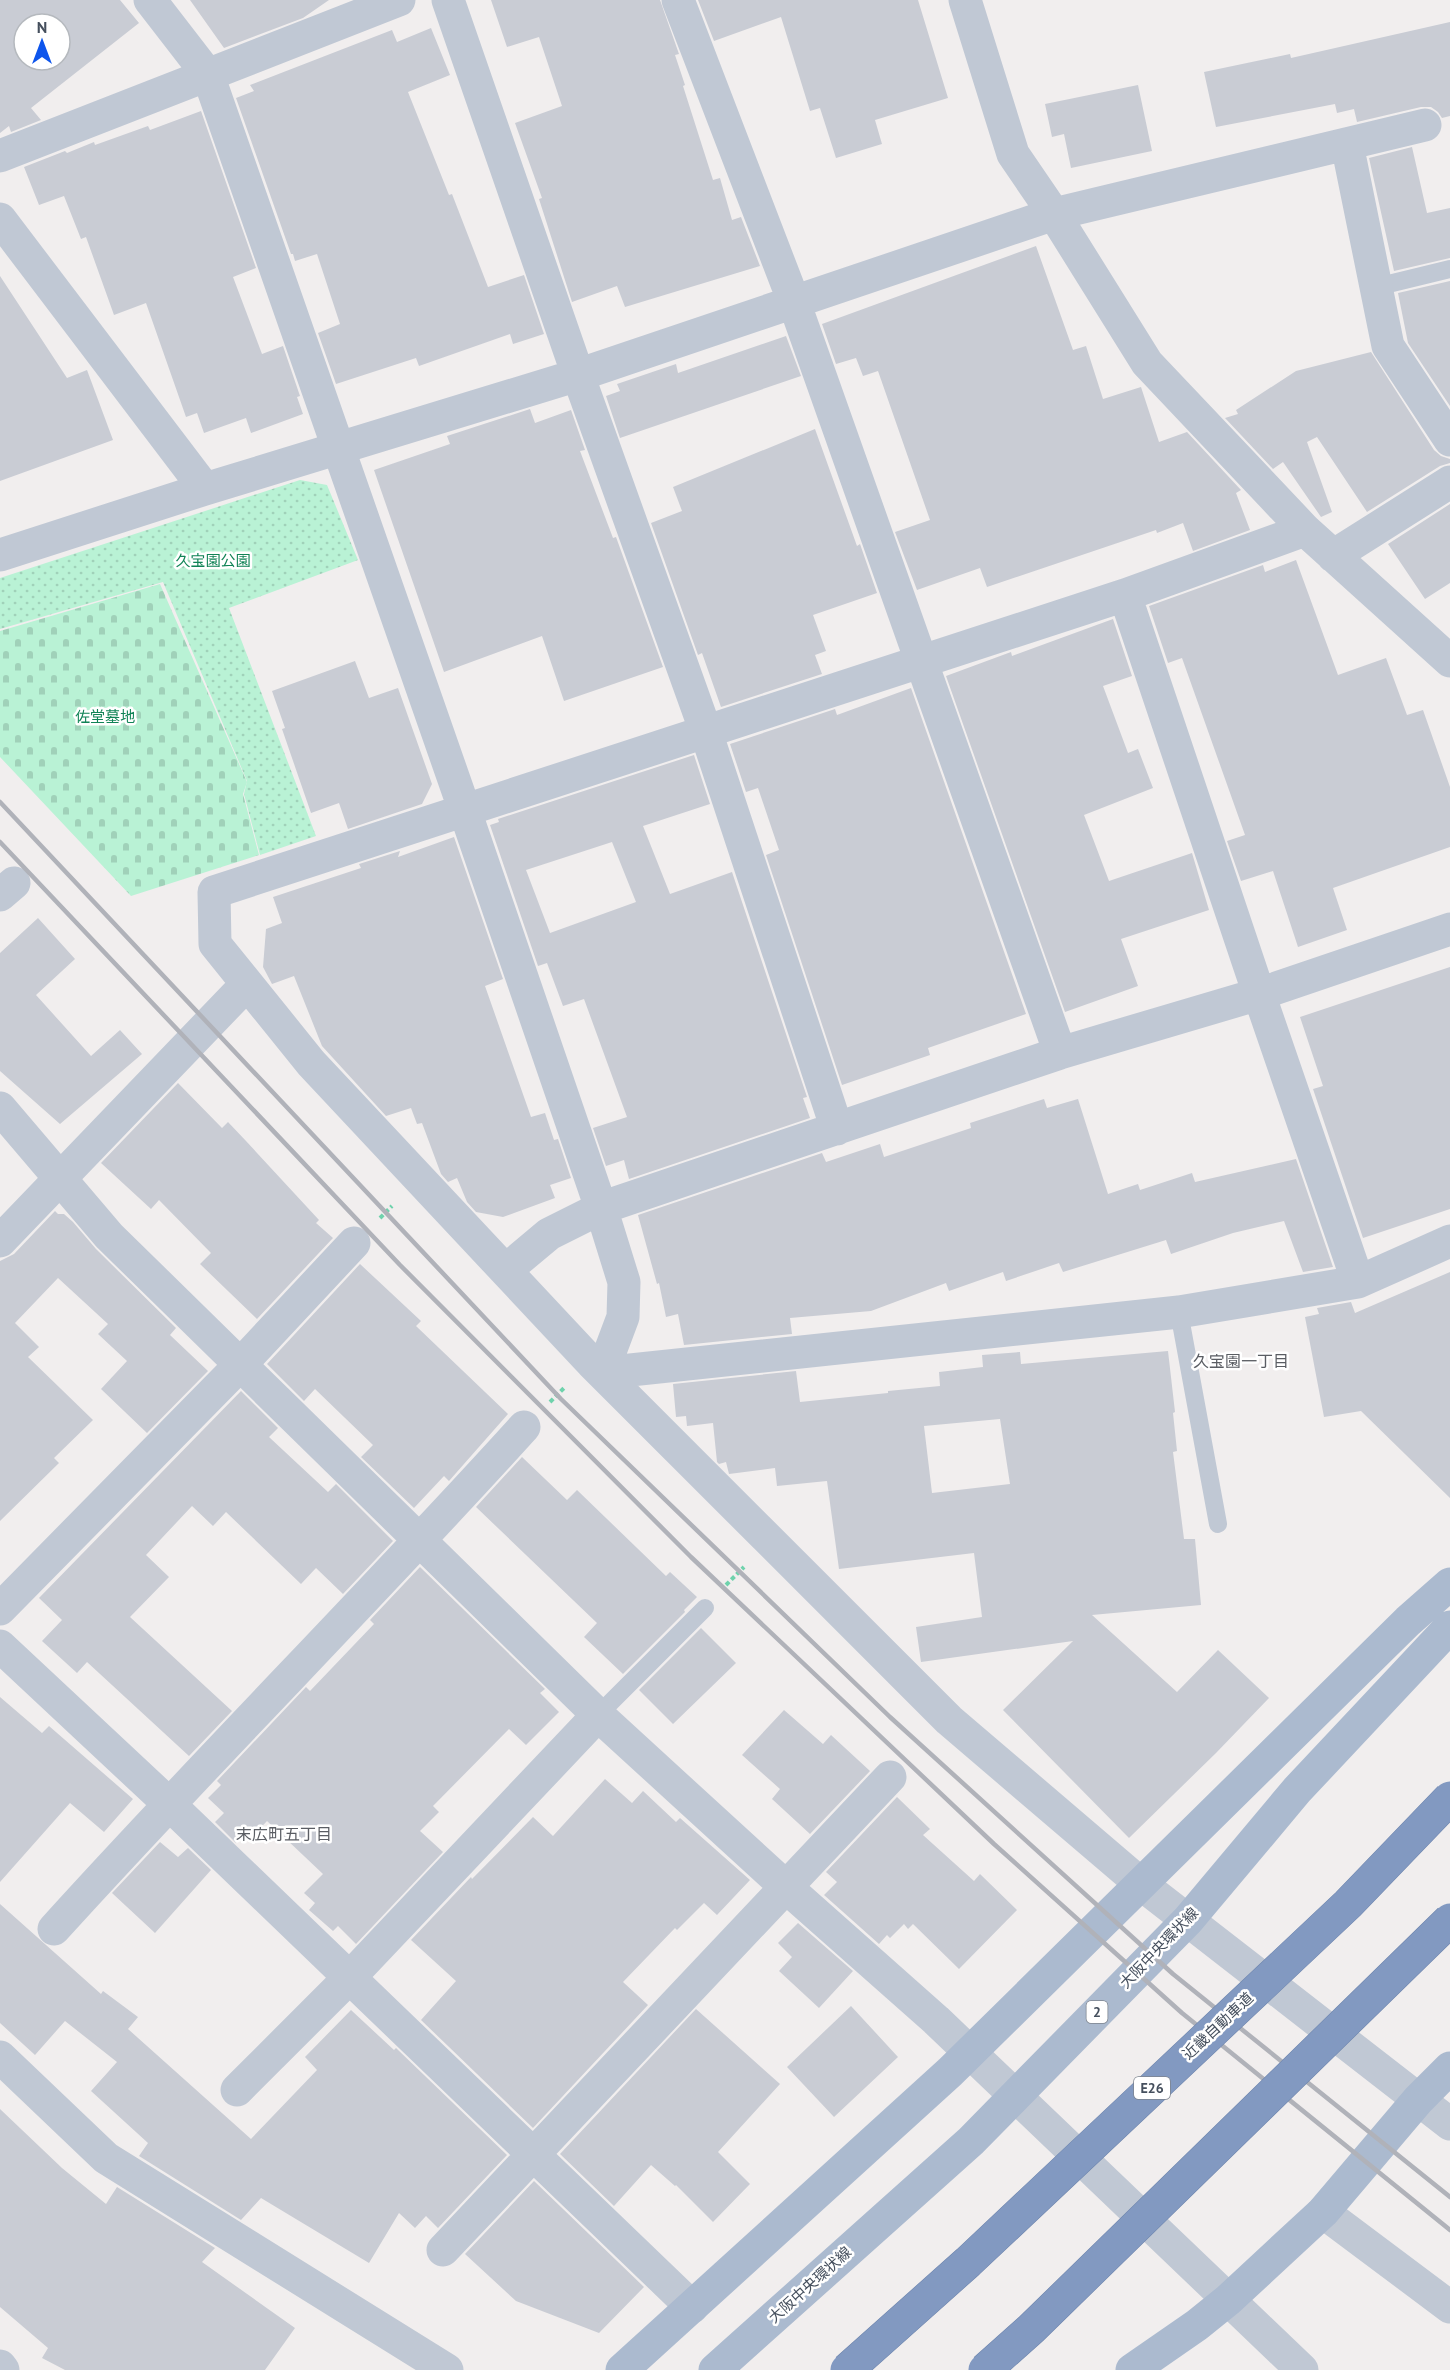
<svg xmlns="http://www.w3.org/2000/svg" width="1450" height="2370" font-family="'PT Sans','Noto Sans JP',sans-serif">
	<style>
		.cemetery { fill: url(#cemetery-stones) }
		.park { fill: url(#park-dots) }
		.building { fill: #c9ccd4; fill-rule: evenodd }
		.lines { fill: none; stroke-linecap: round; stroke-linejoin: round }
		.path { stroke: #6fd2ac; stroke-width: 4; stroke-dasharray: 4.5 3; stroke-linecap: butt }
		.lane { stroke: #c0c8d4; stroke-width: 18 }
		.street { stroke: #c0c8d4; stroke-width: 33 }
		.primary { stroke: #abbacf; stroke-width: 33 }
		.rail { stroke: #b0b2b9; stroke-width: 4.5 }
		.highway-bridge-casing { stroke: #6d84ac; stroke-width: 34; stroke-linecap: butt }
		.highway-bridge { stroke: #8299c1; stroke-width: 33 }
		.labels { text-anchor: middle; stroke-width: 5; stroke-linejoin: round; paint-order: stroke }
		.shield { fill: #fff; stroke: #7d848e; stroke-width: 1.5 }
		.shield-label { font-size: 14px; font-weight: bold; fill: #454f5d }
		.park-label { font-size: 15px; fill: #108356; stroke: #fff }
		.street-label { font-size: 15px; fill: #454f5d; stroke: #fff }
		.neighbourhood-label { font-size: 16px; fill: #5a5d63; stroke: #fff }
	</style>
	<defs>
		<pattern id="cemetery-stones" width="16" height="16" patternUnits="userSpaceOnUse" patternTransform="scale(1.5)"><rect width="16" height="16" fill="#b9f2d5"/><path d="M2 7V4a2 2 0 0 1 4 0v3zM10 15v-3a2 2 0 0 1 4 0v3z" fill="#a0d1b9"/></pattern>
		<pattern id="park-dots" width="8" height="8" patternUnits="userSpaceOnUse" patternTransform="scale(1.5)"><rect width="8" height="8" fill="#b9f2d5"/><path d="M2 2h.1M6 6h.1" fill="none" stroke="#a0d1b9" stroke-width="1.8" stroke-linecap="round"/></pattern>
	</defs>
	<rect width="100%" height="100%" fill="#f1eeee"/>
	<path class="cemetery" d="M160,584L247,782L243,794L259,855L131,896L0,757V631Z"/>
	<path class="park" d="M300,480L327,485L358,560L229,608L316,836L260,855L244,794L247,781L163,582L0,629V578Z"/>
	<path class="building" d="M0,0H120L139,23L31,108L41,120L11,132L9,126L0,133ZM24,24H60V60H24Z
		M190,0H329L303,18L224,48Z
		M491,0H660L679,54L675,55L685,85L683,86L713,180L720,178L732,220L741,217L760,266L625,307L617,286L572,302L539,199L542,198L515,123L562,106L539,37L507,47Z
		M698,0H918L948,98L875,120L882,144L836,158L820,108L810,111L781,17L714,41Z
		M1450,22V116L1442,118L1438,112L1431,107H1421L1357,122L1354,109L1337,113L1335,104L1216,127L1204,72L1290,54L1291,58Z
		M431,28L450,75L408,92L449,195L452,194L488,287L524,275L544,334L513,344L510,334L419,366L416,358L336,384L318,333L340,324L317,254L295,261L293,254H291L236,98L254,91L250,85L392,30L397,42Z
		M1138,85L1152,151L1071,168L1064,134L1052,137L1045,104Z
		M201,111L256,268L233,277L262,354L283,346L300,396L297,397L303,414L251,433L246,418L204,433L197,413L186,417L146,303L114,315L86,237L81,239L64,196L39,205L24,167L65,151L67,153L94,142L95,145L148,126L150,130Z
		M1412,147L1427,213L1450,208V258L1394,271L1369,158Z
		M1036,246L1073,350L1086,346L1103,399L1141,387L1159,442L1187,432L1241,490L1236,493L1250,530L1193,551L1183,523L1157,533L1156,530L987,587L980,568L917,590L895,532L930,520L878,371L863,376L856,358L836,364L822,324Z
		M0,276L67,378L87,370L113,440L0,481Z
		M1450,281V406L1408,343L1398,293Z
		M786,336L801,376L620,438L606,396L620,391L617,384L676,364L678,373Z
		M1371,352L1434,450L1441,456L1450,459V463L1440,466L1367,512L1317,437L1307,442L1332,512L1321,517L1283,462L1273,469L1225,418L1238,414L1236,410L1296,371Z
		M530,409L535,423L571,410L585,450L580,451L613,538L616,537L663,667L564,701L542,636L444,672L374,470L450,444L447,436Z
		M815,429L857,546L860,544L877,593L813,615L826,651L815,655L822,674L721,707L702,653L698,655L651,523L682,511L673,487Z
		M1450,504V583L1425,599L1388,544Z
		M1296,560L1338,675L1386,658L1407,715L1423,710L1450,787V847L1333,888L1347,930L1298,947L1273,871L1241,881L1227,841L1245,835L1182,658L1168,663L1149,606L1263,565L1265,572Z
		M1113,619L1132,676L1103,686L1128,753L1138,749L1153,788L1084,815L1109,881L1192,853L1209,910L1121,939L1138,986L1065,1012L946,676L1011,652L1012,656Z
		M355,661L369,698L398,688L432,784L422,804L348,829L339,803L311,813L282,729L285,728L272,691Z
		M911,688L1026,1014L928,1048L930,1055L842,1085L766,855L779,850L758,788L746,792L730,744L835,709L837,715Z
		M694,755L710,804L643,826L670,894L732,872L807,1097L803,1098L810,1118L629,1179L624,1160L606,1166L593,1128L627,1117L584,999L563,1006L547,963L538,966L490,825L499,822L498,819ZM612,842L636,902L550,933L526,870Z
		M454,837L503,979L485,986L531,1117L545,1113L554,1140L558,1139L571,1178L550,1185L555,1198L503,1217L476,1212L467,1202L457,1178L448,1182L441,1174L422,1123L417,1124L411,1108L386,1116L322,1046L294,976L272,984L263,967L266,929L282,923L273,897L361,868L359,864L400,851L398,857Z
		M38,918L75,959L36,995L91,1056L120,1030L142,1054L60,1124L0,1071V953Z
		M1450,967V1209L1363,1238L1313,1089L1323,1086L1300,1017Z
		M178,1083L222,1128L228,1122L246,1141L319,1220L316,1223L333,1238L257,1319L200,1264L211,1253L159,1200L151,1209L101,1163Z
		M1044,1099L1047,1108L1078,1099L1108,1194L1138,1184L1140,1190L1192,1173L1195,1182L1296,1159L1333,1267L1303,1272L1284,1221L1233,1233L1171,1254L1166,1240L1063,1272L1059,1263L1006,1281L1003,1272L949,1291L946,1283L871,1311L790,1318L792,1334L684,1345L678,1314L666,1317L659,1283L657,1284L638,1215L822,1153L826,1162L880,1144L884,1157L971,1128L970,1123Z
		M55,1211L58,1214H64L73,1222L96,1249L176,1328L170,1335L208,1371L147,1433L101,1389L127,1361L98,1334L108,1324L58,1278L15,1323L39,1347L28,1357L93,1420L54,1458L59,1463L0,1521V1261L14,1254Z
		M360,1264L421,1321L416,1326L508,1414L449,1481L444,1476L414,1508L361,1457L373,1445L315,1389L304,1401L267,1364Z
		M1450,1272V1498L1361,1411L1324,1417L1305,1317L1319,1314L1317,1308L1351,1302L1355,1313Z
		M1168,1351L1175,1412L1173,1413L1177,1451L1173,1452L1184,1539H1195L1201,1605L1092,1615L1177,1692L1218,1650L1269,1698L1216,1753L1129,1838L1003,1710L1073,1641L921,1662L916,1627L982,1617L974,1553L839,1569L827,1481L777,1486L775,1468L729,1474L726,1462L719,1464L717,1462L713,1423L687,1426L686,1416L676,1417L673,1384L796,1371L800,1402L888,1393V1391L940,1386L939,1372L983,1367L982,1355L1020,1352L1021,1364ZM1000,1419L1010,1484L932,1493L924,1426Z
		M241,1391L278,1428L269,1437L328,1492L336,1484L393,1541L343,1594L316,1568L301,1584L226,1512L213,1526L192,1506L146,1555L169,1577L130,1617L232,1711L189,1756L87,1662L77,1673L42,1641L62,1620L39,1598Z
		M522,1457L567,1500L577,1490L666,1576L670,1572L697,1597L684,1610L685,1612L623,1674L584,1637L597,1623L476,1507Z
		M420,1567L545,1689L540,1693L559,1712L526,1745L509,1729L433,1806L439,1812L420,1831L443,1852L356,1944L338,1926L333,1931L309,1910L315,1903L304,1893L323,1874L267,1821L251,1838L245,1833L236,1843L215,1822L224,1813L208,1798L221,1785L217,1781L306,1687L310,1691L374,1624L370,1620Z
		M701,1628L736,1663L673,1724L639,1690Z
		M0,1697L42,1733L49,1726L133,1799L104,1832L70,1803L0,1882Z
		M784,1710L823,1744L831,1735L870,1771L810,1834L772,1799L780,1789L742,1755Z
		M605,1779L632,1803L643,1791L676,1822L680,1818L750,1880L717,1915L704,1903L677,1930L675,1928L623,1982L648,2005L533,2128L421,2020L456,1981L411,1940L471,1877L472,1879L533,1817L553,1836Z
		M897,1797L930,1829L923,1835L974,1881L980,1874L1017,1910L959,1969L913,1924L908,1929L904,1924L890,1938L887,1935L879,1944L824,1895L837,1882L826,1872Z
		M160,1842L178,1857L188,1848L211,1870L155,1933L112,1893Z
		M0,1904L101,1994L103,1991L138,2017L128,2029L251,2139L317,2070L305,2057L351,2010L394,2050L396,2048L507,2155L438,2228L426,2216L415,2228L399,2213L369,2263L261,2198L241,2220L139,2156L148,2143L91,2091L117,2062L65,2021L35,2055L0,2023Z
		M798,1923L853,1971L819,2008L779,1971L792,1957L778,1943Z
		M851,2006L898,2057L834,2117L787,2067Z
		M696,2009L780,2084L718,2152L750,2184L713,2222L676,2185L675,2186L651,2165L614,2206L560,2154Z
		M0,2109L62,2168L106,2204L117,2187L215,2248L202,2262L295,2328L265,2370H65L42,2358L48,2348L0,2307Z
		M534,2181L644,2287L599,2333L516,2301L465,2254Z"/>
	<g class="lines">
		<path class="path" d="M380,1218L392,1206
			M550,1402L564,1388
			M726,1585L744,1567"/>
		<path class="lane" d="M1376,287L1450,269
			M1179,1312L1218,1524
			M598,1715L705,1608"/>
		<path class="street" d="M150,0L208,75L465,811L601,1208L624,1282L623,1317L602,1373L1179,1312L1358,1282L1450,1241
			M448,0L578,375L706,732L837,1129
			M678,0L794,302L1060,1053
			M965,0L1013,154L1054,214L1147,363L1305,530L1450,661
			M1347,144L1388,346L1450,440
			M0,156L399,0
			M0,219L205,489
			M1305,530L1125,595L214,892L215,944L311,1063L592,1363L949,1720L1141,1884L1450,2124
			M0,555L205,489L578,375L1054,214L1425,125
			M1333,556L1450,482
			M1125,595L1259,994L1358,1282
			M0,895L14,883
			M0,1108L109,1236L598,1715L787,1888L936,2020L1302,2370
			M0,1241L247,984
			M506,1270L549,1234L601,1208L1060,1053L1259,994L1450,929
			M0,1609L240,1365L354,1243
			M0,1646L168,1803L692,2307
			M54,1929C208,1759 370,1597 524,1427
			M0,2057L106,2158L447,2370
			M237,2090L350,1977L598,1715
			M1323,2212L1450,2307
			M443,2250L890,1777
			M0,2366L3,2370"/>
		<path class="primary" d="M622,2370L950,2072L1408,1621L1450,1584
			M715,2370L971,2141L1188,1920L1297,1790L1450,1627
			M1132,2370L1197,2325L1228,2300L1323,2212L1418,2100L1450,2068"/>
		<path class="rail" d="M0,802L561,1399L890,1717L1173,1974L1450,2197
			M0,842L400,1265L691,1557L994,1844L1182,2013L1450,2230"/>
		<defs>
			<path id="highway-bridge" d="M847,2370L968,2262L1348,1904L1450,1798
				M985,2370L1031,2329L1450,1920"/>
		</defs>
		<use href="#highway-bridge" class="highway-bridge-casing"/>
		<use href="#highway-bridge" class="highway-bridge"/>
	</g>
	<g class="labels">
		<g class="shield">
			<rect x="1086.5" y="2001" width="21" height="22" rx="4.5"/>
			<rect x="1134" y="2077" width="36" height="22" rx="4.5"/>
		</g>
		<g class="shield-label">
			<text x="1097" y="2017">2</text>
			<text x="1152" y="2093">E26</text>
		</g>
		<g class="park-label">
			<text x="213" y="566">久宝園公園</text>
			<text x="105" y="722">佐堂墓地</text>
		</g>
		<g class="street-label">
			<text transform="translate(1159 1948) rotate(-46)" y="5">大阪中央環状線</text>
			<text transform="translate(1218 2026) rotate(-43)" y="5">近畿自動車道</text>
			<text transform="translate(810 2285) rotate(-42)" y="5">大阪中央環状線</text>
		</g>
		<g class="neighbourhood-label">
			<text x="1241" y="1367">久宝園一丁目</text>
			<text x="284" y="1840">末広町五丁目</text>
		</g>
	</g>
	<g transform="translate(42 42)"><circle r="28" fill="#ffffff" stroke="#b5b9be" stroke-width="1.5"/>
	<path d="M0-4.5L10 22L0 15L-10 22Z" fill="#0d55ec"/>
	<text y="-9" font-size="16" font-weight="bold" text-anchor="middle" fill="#454f5d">N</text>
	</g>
</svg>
